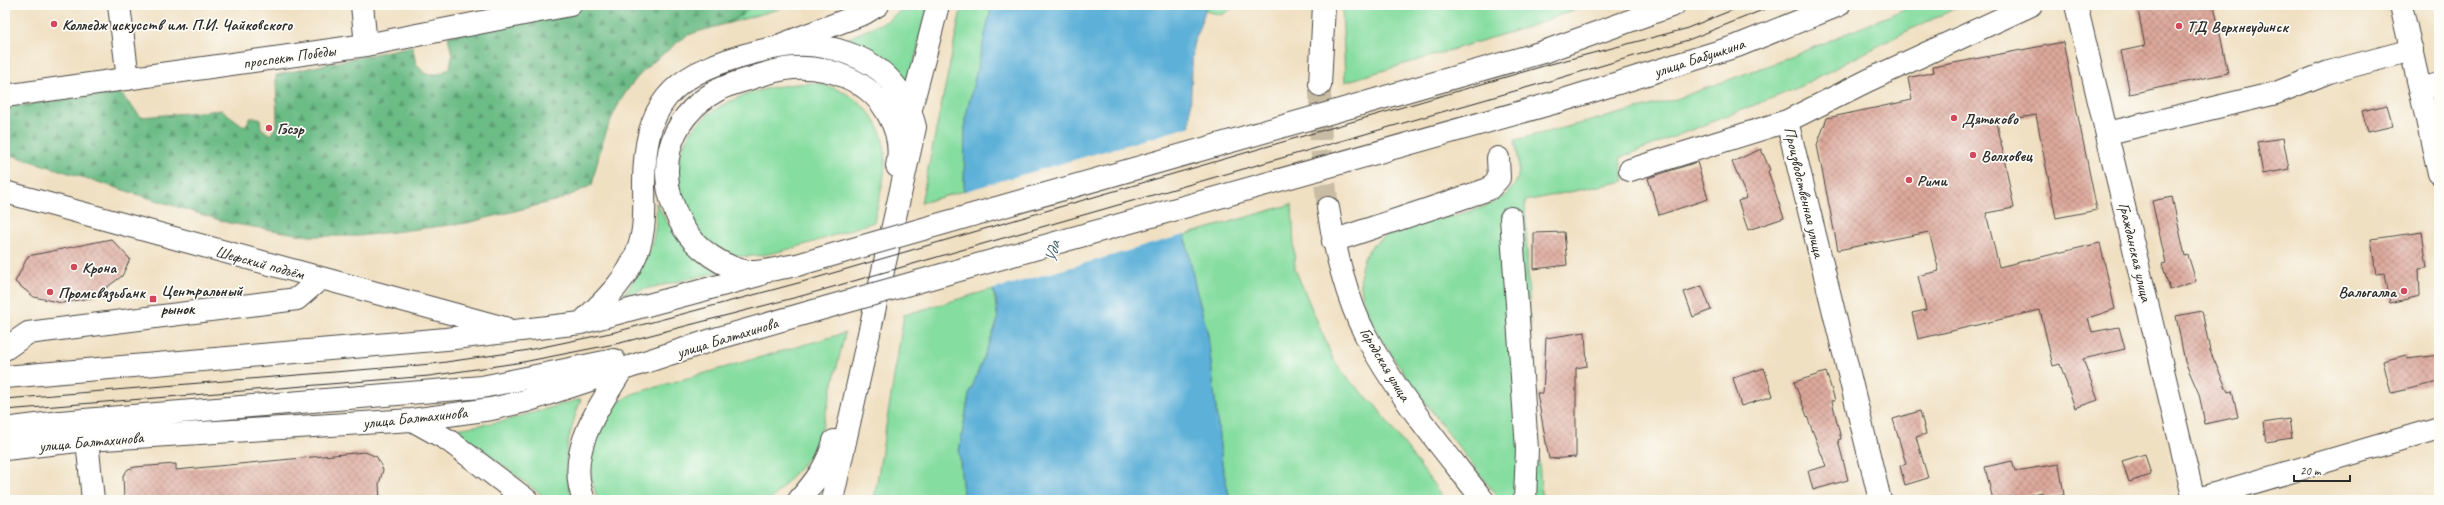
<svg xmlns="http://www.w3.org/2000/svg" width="2444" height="505" font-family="Caveat,sans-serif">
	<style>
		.green { fill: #86dda0; stroke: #588466 }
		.forest { fill: url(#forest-firs); stroke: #4c7458 }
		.water { fill: #5db0d8; stroke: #446e82 }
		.pier { fill: #f0e0c2 }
		.building { fill: url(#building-cross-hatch) }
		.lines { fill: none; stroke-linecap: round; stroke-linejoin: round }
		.minor-tunnel { stroke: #c9bca4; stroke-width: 22; stroke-dasharray: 22 11; stroke-linecap: butt }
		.minor-casing { stroke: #494642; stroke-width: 24 }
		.major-casing { stroke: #494642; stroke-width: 24 }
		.minor { stroke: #fff; stroke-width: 22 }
		.major { stroke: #fff; stroke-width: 22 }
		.tram { stroke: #2b2b2b; stroke-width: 1 }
		.major-bridge-casing { stroke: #494642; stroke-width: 24; stroke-linecap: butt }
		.major-bridge { stroke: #fff; stroke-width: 22 }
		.poi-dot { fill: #d1495b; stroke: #fdfcf7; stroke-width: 1.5 }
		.labels { text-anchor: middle; stroke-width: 3.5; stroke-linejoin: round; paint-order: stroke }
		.poi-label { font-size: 16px; font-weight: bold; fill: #2b2b2b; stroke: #fdfcf7; text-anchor: start }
		.street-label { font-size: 16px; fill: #2b2b2b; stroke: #fdfcf7 }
		.water-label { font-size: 17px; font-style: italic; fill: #3f6070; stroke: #fdfcf7 }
	</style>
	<defs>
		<pattern id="forest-firs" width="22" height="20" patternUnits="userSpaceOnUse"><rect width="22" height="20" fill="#6cbc86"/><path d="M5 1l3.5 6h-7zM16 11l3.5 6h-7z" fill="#59996e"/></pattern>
		<pattern id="building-cross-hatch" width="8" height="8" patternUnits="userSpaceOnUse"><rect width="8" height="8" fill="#dda89b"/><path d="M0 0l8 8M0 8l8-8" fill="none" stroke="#b3897f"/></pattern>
	</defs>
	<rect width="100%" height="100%" fill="#fdfcf7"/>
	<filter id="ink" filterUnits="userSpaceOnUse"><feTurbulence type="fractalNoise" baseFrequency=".025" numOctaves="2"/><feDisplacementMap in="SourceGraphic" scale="8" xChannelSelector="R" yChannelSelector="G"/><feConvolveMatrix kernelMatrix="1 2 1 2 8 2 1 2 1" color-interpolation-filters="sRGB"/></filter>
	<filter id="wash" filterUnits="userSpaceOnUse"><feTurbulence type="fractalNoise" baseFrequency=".012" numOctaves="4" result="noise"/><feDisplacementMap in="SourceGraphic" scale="16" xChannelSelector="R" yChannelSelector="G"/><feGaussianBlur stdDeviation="0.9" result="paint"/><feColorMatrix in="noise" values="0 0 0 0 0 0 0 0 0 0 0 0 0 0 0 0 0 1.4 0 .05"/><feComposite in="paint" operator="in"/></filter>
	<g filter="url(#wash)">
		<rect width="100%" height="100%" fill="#f0e0c2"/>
		<path class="green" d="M751,5H793L726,24Z
			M908,5H928L909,84C888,59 875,51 844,40L887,21Z
			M962,5H992L965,120L964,191L921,203Z
			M1207,5H1237L1222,15L1205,11Z
			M1342,5H1586L1534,25L1345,82Z
			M1914,5H1963L1909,30L1795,89L1620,158L1624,181L1525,201L1532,373L1542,500H1500C1469,461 1439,422 1410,381C1392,356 1369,325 1362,294C1343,199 1489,236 1516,182C1522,170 1517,152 1515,140L1673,100L1786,59Z
			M814,83C860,90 892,125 884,174C882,190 877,206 874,222C840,232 765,263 734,255C714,250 701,235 691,219C682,204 677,187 678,170C681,106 760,84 814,83Z
			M656,202C673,234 686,256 719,272L624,294C647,262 658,243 656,202Z
			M1292,204L1295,269L1333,359L1350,381L1375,405L1445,500H1230L1222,464L1208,335L1195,285L1185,235Z
			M993,289L998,320L969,395L959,451L963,493L961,500H874L904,315Z
			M845,333L821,433L808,458L771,500H598C581,459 591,416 632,394Z
			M581,399C570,430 557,469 575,500H548L456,429L504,421Z"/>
		<path class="forest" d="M587,5H751C738,26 707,27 686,36C680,40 673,46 667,51C618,86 604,128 592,185L562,199L467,223L359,236H309L229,223L5,153V107L120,93L141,117L222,110L245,127L250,118H260L261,128L270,135L277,126L276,75L412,46L416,63L425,74H439L450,68L452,55L448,36Z"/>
		<path class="water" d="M992,5H1207L1193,45L1185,235L1195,285L1208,335L1222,464L1230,500H961L963,493L959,451L969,395L998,320L996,299L964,191L965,120Z"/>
		<path class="pier" d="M1192,126L1187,234L991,290L962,192Z"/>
		<g id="blocks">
			<path class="building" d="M2137,5H2214L2228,73L2130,94L2121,51L2145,46Z
				M2063,42L2097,210L2056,218L2036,115L1997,122L2014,208L1986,213L1999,267L2100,243L2115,309L2088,318L2092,332L2119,327L2125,349L2083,359L2098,400L2075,408L2060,364L2053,366L2040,310L1918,339L1912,313L1926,310L1918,276L1939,271L1929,232L1838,250L1817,145L1827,118L1912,100L1908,78L1934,72L1933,67Z
				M2387,105L2393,126L2368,132L2362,111Z
				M2283,138L2289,169L2263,174L2257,142Z
				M1761,149L1770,170L1768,171L1784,218L1748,230L1738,201L1747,198L1732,162Z
				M1697,162L1708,199L1659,215L1648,178Z
				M2172,197L2185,256L2188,255L2196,281L2170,290L2162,264L2166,263L2152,201Z
				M1564,232L1567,265L1534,269V233Z
				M2422,232L2427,268L2419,269L2420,296L2390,303L2385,274L2376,275L2371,239Z
				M111,239L130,259L122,276L94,297L62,303L34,297L15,282L28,256Z
				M1702,286L1711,310L1693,317L1684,292Z
				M2202,311L2210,351L2228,392L2232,391L2238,417L2205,424L2199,394L2185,362L2176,316Z
				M1585,332L1587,366L1576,368V457L1549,459L1537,393H1543L1546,338Z
				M2406,355L2407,359L2439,355V382L2391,393L2383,361Z
				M1764,368L1773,396L1741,406L1733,378Z
				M1826,372L1835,400L1832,401L1841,439L1838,440L1848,480L1813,490L1808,471L1826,466L1794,382Z
				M1920,411L1926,434L1916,437L1928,478L1905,485L1900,466L1906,464L1893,419Z
				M2289,419L2292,438L2266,442L2263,423Z
				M365,452L377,457L383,470L379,484L380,500H124L123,476L128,469L135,467L176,464V470Z
				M2145,454L2151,475L2129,482L2122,461Z
				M2012,461L2015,471L2059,464L2064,495L2043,498L2042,492L2009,500H1993L1985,467Z"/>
		</g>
	</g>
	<g filter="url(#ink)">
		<use href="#blocks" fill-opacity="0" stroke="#494642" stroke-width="1"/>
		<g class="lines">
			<path class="minor-tunnel" d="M1320,85L1321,148L1328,208"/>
			<defs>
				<path id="minor" d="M119,5L128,79
					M362,5L366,45
					M2076,5L2194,500
					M783,44L865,13L878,5
					M1320,85L1324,5
					M2420,89L2439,84
					M5,96L366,45L570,5
					M907,124L938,5
					M2108,133L2276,93L2329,72L2412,50
					M1630,170L1787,121
					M1328,208C1334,248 1347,300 1366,336C1397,395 1442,447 1483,500
					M1511,218L1527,449L1525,500
					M1333,241L1489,189L1499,178L1498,158
					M5,349L28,333L297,299L320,279
					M87,440L93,500
					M1880,500L1787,121L1869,80L2031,5
					M2194,500L2439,428"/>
				<path id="major" d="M2401,5L2439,173
					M1543,52L1674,5
					M1557,102L1737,46L1839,5
					M5,192L505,328
					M797,265C782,267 763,273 749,272C724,268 696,249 683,227C654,176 664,120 718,90C727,85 739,82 749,79C763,74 778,69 793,68C830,66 872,81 889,116C898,132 901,148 897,166
					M581,323C604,301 629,278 639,247C646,226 644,202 644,181C645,105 670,77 741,56C780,45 807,39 847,53C883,65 906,91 915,127L832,500
					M5,377L446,339L581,323L759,275
					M412,420L448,440L527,500
					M5,429L60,422L482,387L614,360
					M5,449L87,440L412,420L491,409L526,401L715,339L810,312
					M584,500C565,453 598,409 621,371
					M799,500C815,482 828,465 834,441"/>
			</defs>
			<use href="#minor" class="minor-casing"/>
			<use href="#major" class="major-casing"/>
			<use href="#minor" class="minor"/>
			<use href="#major" class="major"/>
			<path class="tram" d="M5,399L432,364L523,351L615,332L802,282L1547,65L1685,29L1745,5
				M5,410L429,376L523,362L620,343L805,295L1560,78L1688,40L1775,5"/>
			<defs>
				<path id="major-bridge" d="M797,265L1543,52
					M810,312L1557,102"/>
			</defs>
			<use href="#major-bridge" class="major-bridge-casing"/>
			<use href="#major-bridge" class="major-bridge"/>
		</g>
	</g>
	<g class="poi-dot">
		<circle cx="54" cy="24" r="4"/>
		<circle cx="2179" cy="26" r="4"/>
		<circle cx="1954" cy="118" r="4"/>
		<circle cx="269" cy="128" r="4"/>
		<circle cx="1973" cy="155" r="4"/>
		<circle cx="1909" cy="180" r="4"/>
		<circle cx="74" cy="267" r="4"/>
		<circle cx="2404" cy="291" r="4"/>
		<circle cx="50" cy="292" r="4"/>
		<rect x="149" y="295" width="8" height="8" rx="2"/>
	</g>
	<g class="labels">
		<g class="poi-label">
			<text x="62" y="30">Колледж искусств им. П.И. Чайковского</text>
			<text x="2187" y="32">ТД Верхнеудинск</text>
			<text x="1962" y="124">Дятьково</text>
			<text x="277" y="134">Гэсэр</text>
			<text x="1981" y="161">Волховец</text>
			<text x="1917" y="186">Рими</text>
			<text x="82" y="273">Крона</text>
			<text x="161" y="296">Центральный<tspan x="161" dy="18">рынок</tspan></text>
			<text x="2396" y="297" text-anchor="end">Вальгалла</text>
			<text x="58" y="298">Промсвязьбанк</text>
		</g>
		<g class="street-label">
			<text transform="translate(289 56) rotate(-8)" y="6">проспект Победы</text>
			<text transform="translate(1699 57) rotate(-18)" y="6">улица Бабушкина</text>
			<text transform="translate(1805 192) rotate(77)" y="6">Производственная улица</text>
			<text transform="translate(2136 252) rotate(77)" y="6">Гражданская улица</text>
			<text transform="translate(260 262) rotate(15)" y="6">Шефский подъём</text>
			<text transform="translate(727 337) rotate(-17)" y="6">улица Балтахинова</text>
			<text transform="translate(1386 364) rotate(59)" y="6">Городская улица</text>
			<text transform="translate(415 417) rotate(-6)" y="6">улица Балтахинова</text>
			<text transform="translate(91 441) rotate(-5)" y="6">улица Балтахинова</text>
		</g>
		<g class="water-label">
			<text transform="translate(1052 252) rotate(-79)" y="6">Уда</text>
		</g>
	</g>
	<rect width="2444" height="505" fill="none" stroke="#fdfcf7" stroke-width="20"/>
	<path d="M2294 475v6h56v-6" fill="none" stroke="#2b2b2b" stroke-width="2"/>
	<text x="2300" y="475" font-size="12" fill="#2b2b2b" stroke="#fdfcf7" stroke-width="3" paint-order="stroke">20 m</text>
</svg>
